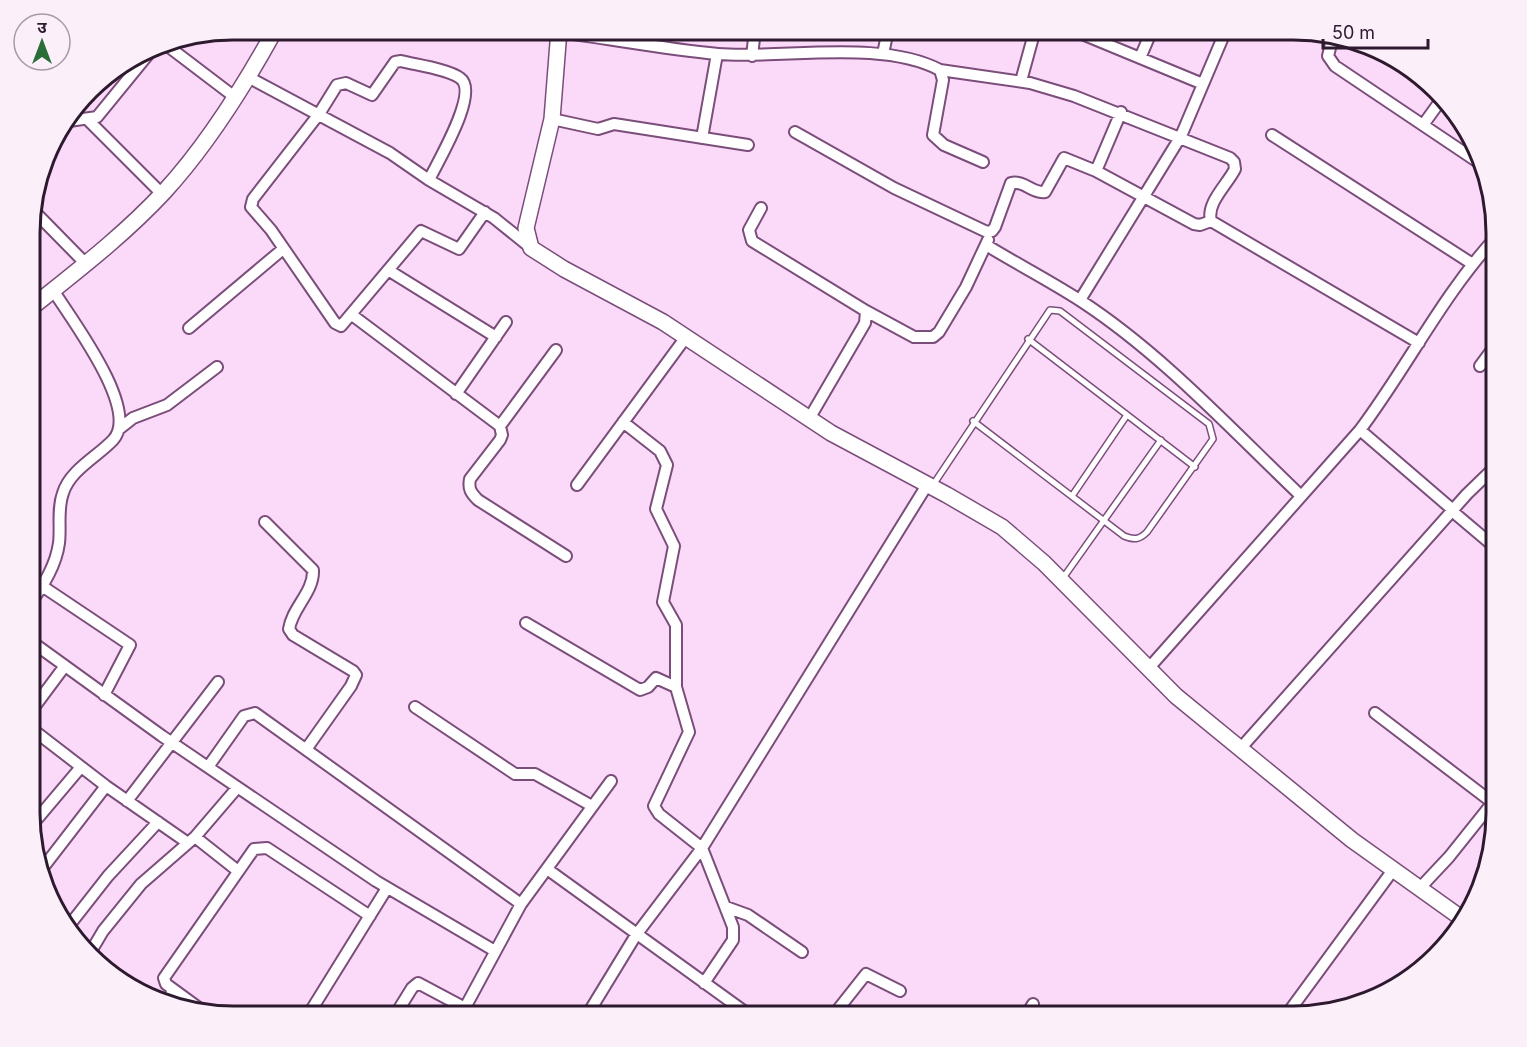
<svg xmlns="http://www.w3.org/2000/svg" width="1527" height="1047" viewBox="0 0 1527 1047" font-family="Inter,'Noto Sans Devanagari',sans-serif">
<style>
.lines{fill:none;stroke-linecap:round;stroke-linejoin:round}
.lane-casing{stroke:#7b4d7a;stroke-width:8}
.street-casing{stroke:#7b4d7a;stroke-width:14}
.secondary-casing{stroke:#7b4d7a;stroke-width:18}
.lane{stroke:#fff;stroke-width:5}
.street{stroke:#fff;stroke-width:10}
.secondary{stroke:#fff;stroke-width:15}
.rim{fill:none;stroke:#2e1a2e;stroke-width:3}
</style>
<rect width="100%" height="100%" fill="#fbdaf9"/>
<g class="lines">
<defs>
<path id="lane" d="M1028,339L1195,467
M933,485L1050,310L1060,311L1209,424L1213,439L1147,532C1139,540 1134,540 1124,536L973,421
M1072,496L1127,415
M1063,578L1161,440"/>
<path id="street" d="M559,32C612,39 665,49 718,54C784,59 881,39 940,70L943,80L933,135L944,145L983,162
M1082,34L1203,84
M1333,36L1328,56L1335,66L1481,164
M165,44L236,98
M883,54L888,30
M752,56L755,30
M1140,58L1152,30
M940,70L1030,83L1074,96L1230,158L1234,162L1235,169C1227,185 1206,203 1211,221L1419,343
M248,77L390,153L429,180L494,218L530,247
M1021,81L1035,30
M552,119L598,129L614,124L748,145
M88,120L162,194
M69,121L97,117L155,46
M1423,125L1441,100
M795,132L894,188L987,232L992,231L995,227L1011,183C1024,180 1033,194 1045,192L1064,158L1096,171L1194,224L1200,225L1211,221
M1272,135L1471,263
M702,138L717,54
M1096,171L1121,112
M429,180C438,161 480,92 460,78C448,69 416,65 401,61L395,62L372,95L346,83L337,85L319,114L253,199L251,207L271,230L335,323L341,326L421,231L459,249L485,212
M761,208L749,230L752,241L866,311L865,323L809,419
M32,209L86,264
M986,245C1017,264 1050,281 1081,301C1162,354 1230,428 1300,495
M388,270L496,337
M1080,300L1181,136L1226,30
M866,311L914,337H933L939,332L966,287L988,240
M352,315L500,426L502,435L500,440L470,479C468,489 471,493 478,500L566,556
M189,328L283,249
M1480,366L1497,343
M456,394L506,322
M623,422L660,451L667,465L656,509L674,546L663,602L676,625V687L689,732L654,806L659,814L702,848L733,927V940L704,983
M500,426L556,350
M119,429L133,418L167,405L217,367
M1360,430L1453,510
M577,485L686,337
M1452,511L1497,549
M265,522L313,570C314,592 292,608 289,629L293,635L353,671L356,675L351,686L307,748
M42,586L130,645L104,695
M32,601C44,584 56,565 59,543C61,527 57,509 63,493C70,470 97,457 113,440C141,410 71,319 53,290
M526,623L640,690L648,687L656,678L676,687
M32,642L162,736L376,881L495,951
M1148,669L1360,430C1408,366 1443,294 1497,236
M415,707L515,774H535L592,806
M32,710L64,667
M1375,713L1497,806
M32,729L106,786L188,843
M1240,749L1467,494L1497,465
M208,767L244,716L255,713L521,904
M127,801L218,682
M32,825L81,767
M195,837L238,871
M42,869L106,786
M547,869L752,1017
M1419,889L1449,857L1497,797
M726,907L748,915L802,952
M68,927L108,876L158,822
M90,953L103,931L141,884L195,837L237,788
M164,1004L174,990
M207,1014L166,984L164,978L254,849L267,848L370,916
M307,1017L387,888
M394,1017L412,988L418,983L465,1008
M460,1017L521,904L611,781
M586,1017L636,935L702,848L927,485
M832,1017L866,974L900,991
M1025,1017L1033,1004
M1285,1017L1393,870"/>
<path id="secondary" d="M559,30L552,119L526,228L531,248L564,269L663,322L831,433L947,495L1002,527L1044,563L1176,696L1352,840L1464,920
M32,307C77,271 124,235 164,192C208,144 243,88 275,30"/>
</defs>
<use href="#lane" class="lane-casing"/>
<use href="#street" class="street-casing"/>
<use href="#secondary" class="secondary-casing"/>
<use href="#lane" class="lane"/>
<use href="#street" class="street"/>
<use href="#secondary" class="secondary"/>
</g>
<path d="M0 0H1527V1047H0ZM233 40H1293A193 193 0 0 1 1486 233V813A193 193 0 0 1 1293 1006H233A193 193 0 0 1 40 813V233A193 193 0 0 1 233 40Z" fill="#fbf0fa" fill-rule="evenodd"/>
<path class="rim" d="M233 40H1293A193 193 0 0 1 1486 233V813A193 193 0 0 1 1293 1006H233A193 193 0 0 1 40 813V233A193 193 0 0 1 233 40Z"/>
<g transform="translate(42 42)"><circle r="28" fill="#fbf0fa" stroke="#a99aa8" stroke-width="1.5"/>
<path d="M0-4.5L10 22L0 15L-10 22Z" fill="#2a6d38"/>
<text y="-9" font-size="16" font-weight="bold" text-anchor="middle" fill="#2e1a2e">उ</text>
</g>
<path d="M1323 39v9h105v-9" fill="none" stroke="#2e1a2e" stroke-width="3"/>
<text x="1332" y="39" font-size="18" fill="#2e1a2e" stroke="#fbf0fa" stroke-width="4.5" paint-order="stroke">50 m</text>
</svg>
